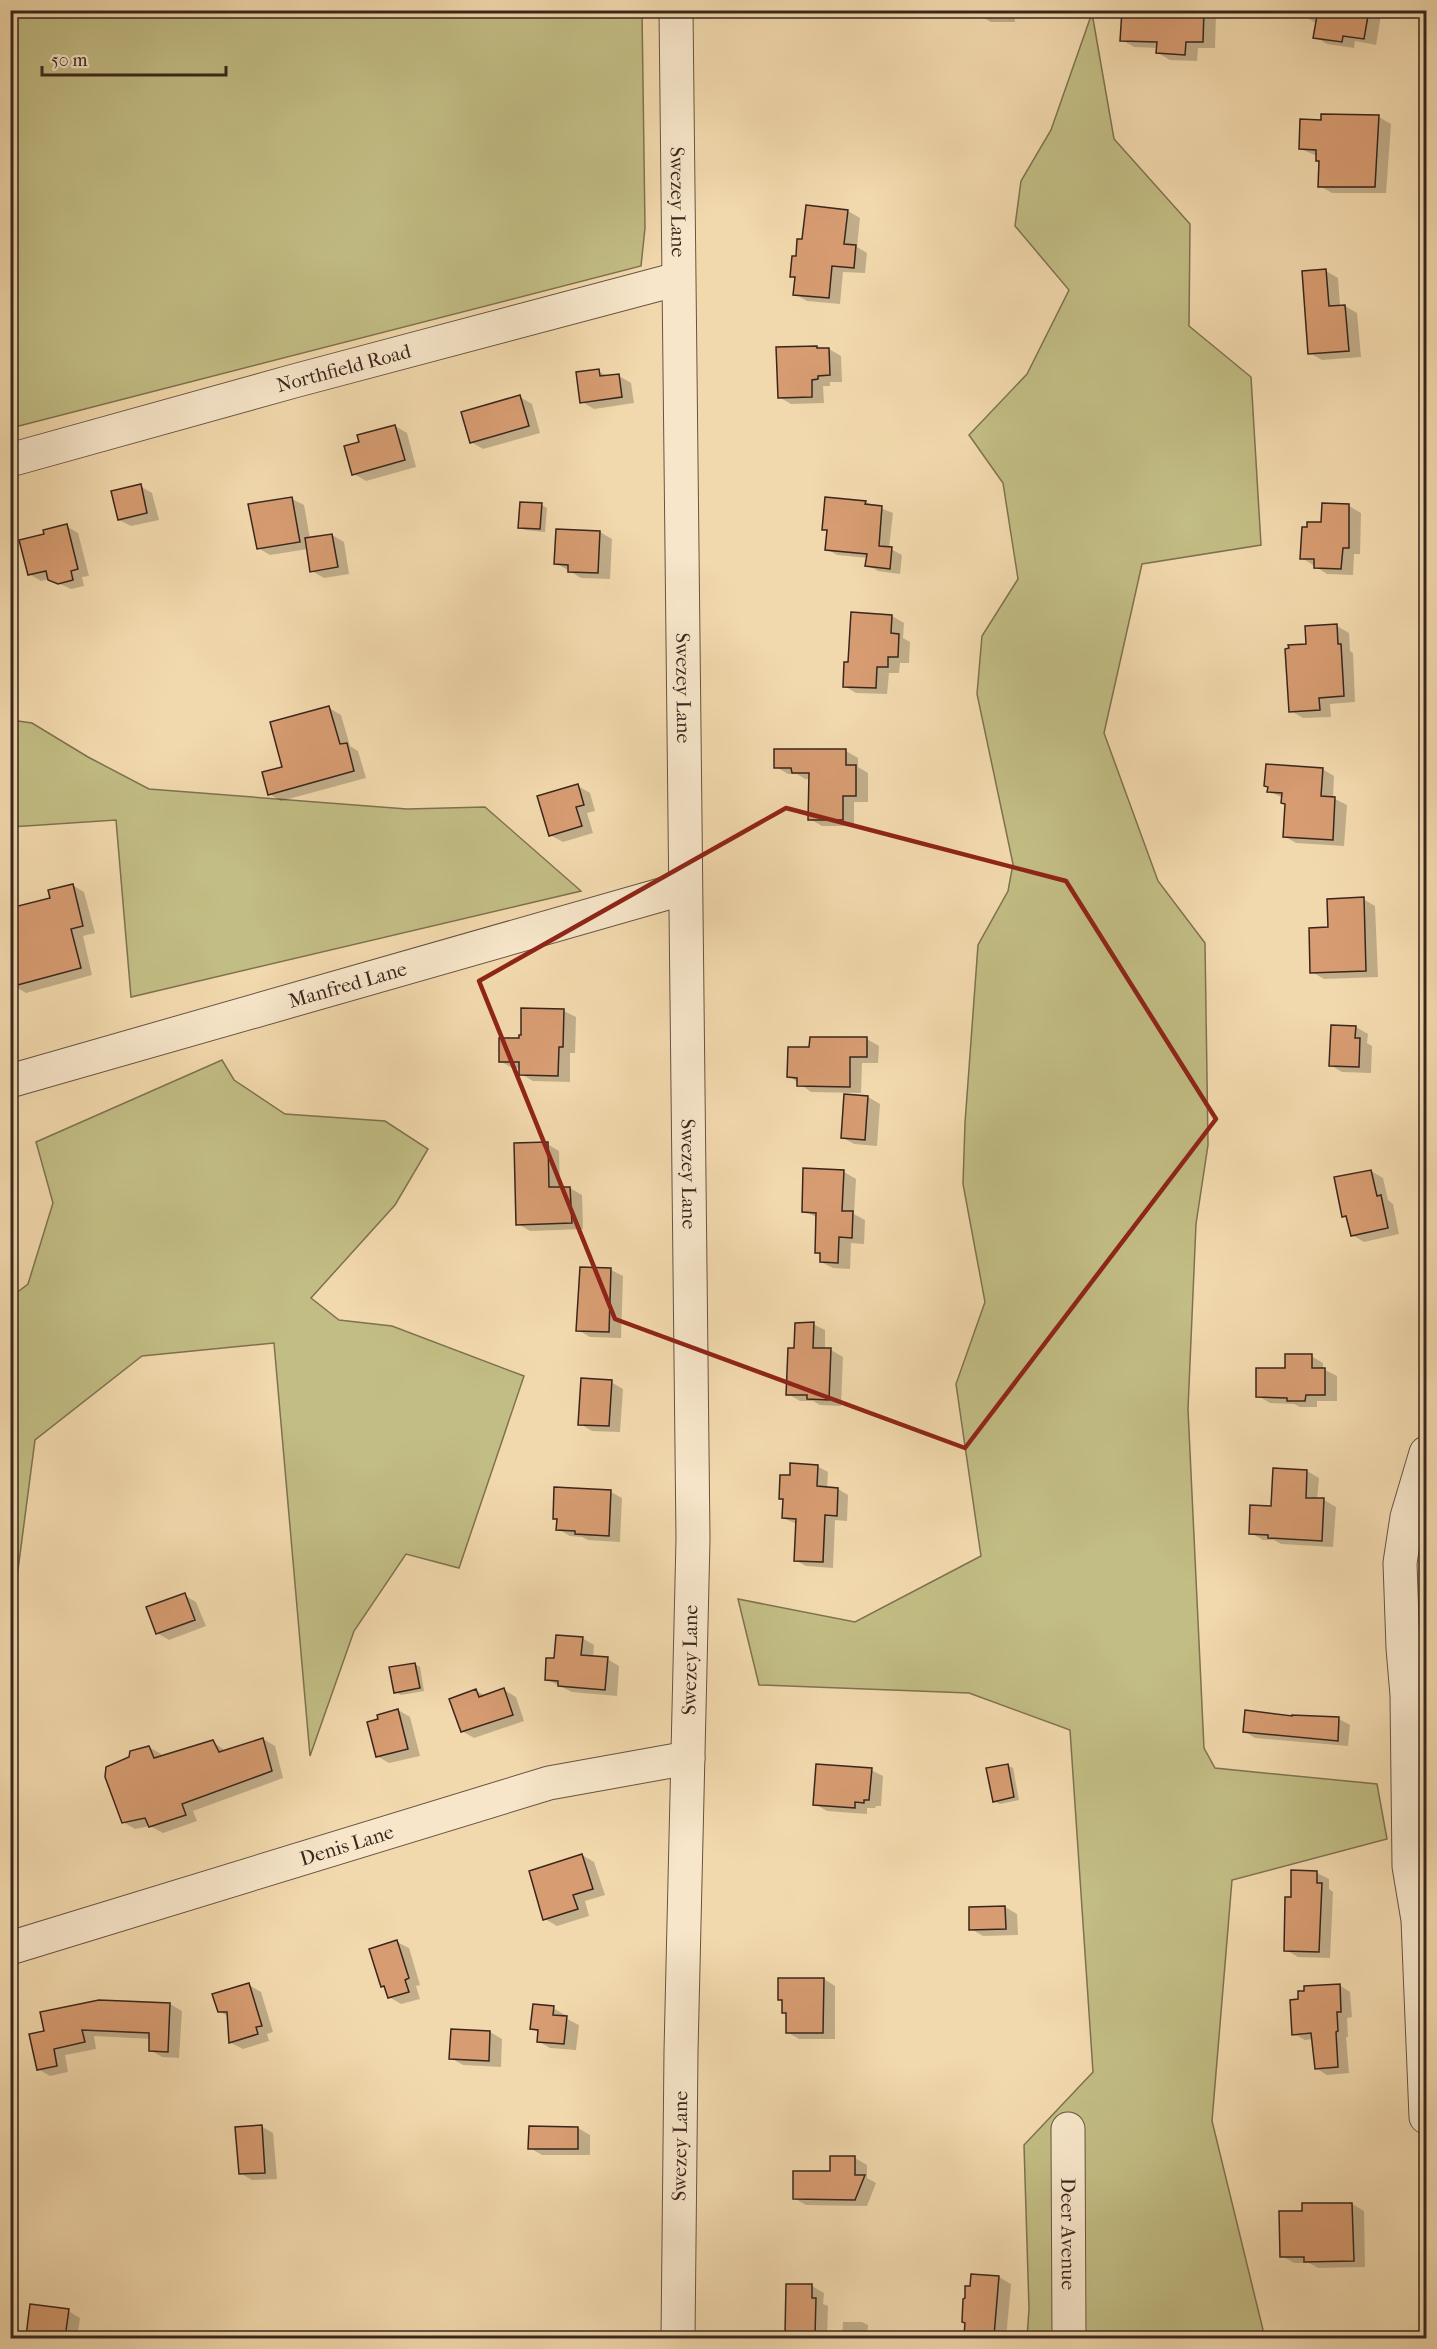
<svg xmlns="http://www.w3.org/2000/svg" width="1437" height="2349" viewBox="0 0 1437 2349" font-family="'IM FELL French Canon',serif">
<style>
.green{fill:#c2bd84;stroke:#7e7250;stroke-width:1.5}
.shadow{fill:#0003}
.building{fill:#d79c71;stroke:#3a261d;stroke-width:1.5}
.lines{fill:none;stroke-linecap:round;stroke-linejoin:round}
.minor-casing{stroke:#685341;stroke-width:35}
.minor{stroke:#f7e6ca;stroke-width:33}
.marked{fill:none;stroke:#8f2418;stroke-width:4.5;stroke-linejoin:round}
.labels{text-anchor:middle;dominant-baseline:central;stroke-width:4.5;stroke-linejoin:round;paint-order:stroke}
.street-label{font-size:20px;fill:#3a261d;stroke:#f7e6ca}
</style>
<rect width="100%" height="100%" fill="#f2d9ad"/>
<filter id="stains"><feTurbulence type="fractalNoise" baseFrequency=".00333" numOctaves="4"/><feColorMatrix values="0 0 0 0 .2 0 0 0 0 .09 0 0 0 0 .02 0 0 0 .5 -.17"/></filter>
<radialGradient id="worn" r=".72"><stop offset=".6" stop-color="#630" stop-opacity="0"/><stop offset="1" stop-color="#630" stop-opacity=".3"/></radialGradient>
<path class="green" d="M11,10L642,11L645,228L641,266L11,428Z
M1092,13L1114,139L1190,224L1189,326L1251,377L1261,545L1142,564L1104,733L1158,881L1205,943L1208,1145L1196,1224L1188,1409L1204,1748L1215,1768L1377,1784L1387,1839L1232,1880L1212,2121L1265,2338H1027L1029,2309L1024,2145L1093,2072L1070,1730L969,1693L759,1685L738,1599L855,1622L981,1556L956,1384L985,1302L963,1184L965,1123L978,945L1008,891L1013,864L977,694L982,636L1018,579L1003,483L969,435L1027,374L1069,290L1015,226L1021,181L1051,130Z
M11,720L32,723L88,757L149,789L407,809L485,807L581,891L131,997L116,820L11,827Z
M222,1060L234,1080L285,1114L385,1121L428,1149L395,1205L311,1298L339,1320L392,1326L524,1376L459,1568L406,1554L354,1631L310,1756L274,1343L142,1356L35,1440L11,1623V1297L28,1284L53,1203L36,1142Z"/>
<path class="shadow" d="M979,10H1014L1015,22H991L979,15Z
M1123,10H1224V14H1216L1215,48H1198L1197,61L1170,60L1158,53V48L1134,47L1122,40Z
M1306,10H1382L1376,45L1355,41L1354,48L1327,44L1315,37L1317,24L1305,16Z
M1322,115L1379,117L1391,124L1386,193H1332L1320,186L1321,162L1317,156L1301,149L1322,121Z
M807,207L848,211L860,218L857,247L867,253L865,273L843,272L840,304L807,301L795,294L796,279L791,276L803,241Z
M1326,271L1338,278L1340,306H1345L1357,313L1361,357L1322,360L1310,353Z
M817,347L821,350L829,349L841,356L842,382H830V386H823L824,403L791,404L779,397Z
M598,371L609,377L619,376L631,383L634,403L594,409L582,402Z
M520,397L532,404L540,433L483,449L471,442Z
M395,426L407,433L416,467L366,481L354,474L361,443Z
M140,486L152,493L159,520L131,526L119,520Z
M292,499L304,505L310,539L332,535L344,542L349,574L324,578L312,571L308,549L270,555L258,548Z
M865,502L893,513L889,548L902,555L900,574L878,571L867,565L868,558L837,555L827,549L828,531L823,529Z
M541,505L547,508L545,532L525,530L520,527Z
M1349,506L1361,513L1360,554H1354L1353,575L1327,574L1302,558L1323,524Z
M66,526L78,533L89,576L82,577L84,586L71,589L49,579L41,581L29,574L46,535Z
M600,532L612,539L610,579L581,578L556,563Z
M892,616L904,623L903,638L910,642L909,663H900L899,673H889L887,694L856,693L844,686L849,664Z
M1337,626L1349,633L1350,651L1353,653L1355,702L1330,704L1331,717L1303,718L1291,711L1307,645Z
M329,708L341,715L350,746L358,751L366,778L281,801L269,794L284,768Z
M846,751L858,758V767L868,773V802H854V826H822L810,819V779H805L797,774H788L776,767Z
M1322,769L1334,776L1333,798L1347,805L1344,846L1296,843L1284,836L1286,804L1283,798L1269,791Z
M578,786L590,793L595,811L587,813L593,833L563,842L550,835Z
M72,885L84,892L95,933L83,936L92,975L26,993L14,986L51,899Z
M1363,899L1375,906L1378,977L1324,979L1312,972L1330,929Z
M564,1011L576,1017L575,1053H570V1082L533,1081L521,1074V1068H512L500,1061L520,1040Z
M1356,1027L1368,1034L1367,1043L1372,1046L1371,1073L1342,1072L1330,1065Z
M867,1039L879,1046L878,1063H862L861,1093L811,1092L789,1076L811,1049Z
M868,1097L880,1104L877,1146L854,1144L842,1137Z
M547,1144L559,1151L560,1188H570L582,1195L583,1229L530,1231L518,1224Z
M1371,1171L1383,1178L1388,1200L1393,1204L1399,1234L1364,1242L1352,1235L1349,1219L1344,1216Z
M844,1172L856,1179L854,1214L865,1220L864,1244L851,1243L850,1269L833,1268L821,1262L822,1255L816,1252L818,1218L804,1211Z
M611,1270L623,1276L621,1338L590,1337L578,1330Z
M813,1324L825,1330V1350H831L843,1357L841,1406L820,1405L813,1401H800L788,1394L795,1350Z
M1311,1356L1323,1363V1369L1337,1376V1401H1317V1407H1300L1294,1404L1270,1403L1258,1396L1286,1370Z
M611,1382L623,1389L620,1432L592,1431L580,1424Z
M817,1466L828,1472L827,1489H838L848,1495L847,1521L835,1520L833,1568L806,1566L795,1560L797,1524L783,1518L784,1500L780,1498L791,1477Z
M1307,1471L1319,1478L1317,1500H1324L1336,1507L1333,1547L1281,1544L1274,1540H1263L1251,1533Z
M611,1492L622,1498L620,1542L588,1540L582,1537L570,1536L558,1529V1520L555,1518Z
M184,1595L196,1602L206,1626L169,1640L157,1633Z
M582,1638L594,1645L593,1658L607,1659L619,1666L617,1696L572,1692L546,1679L555,1660Z
M415,1664L420,1667L424,1691L401,1695L396,1692Z
M504,1690L516,1697L524,1721L474,1738L462,1731L476,1691L486,1696Z
M398,1710L410,1717L420,1756L389,1763L377,1756Z
M1293,1718L1339,1719L1350,1725L1348,1746L1255,1738L1244,1731Z
M263,1739L275,1746L283,1778L193,1811L197,1821L163,1833L150,1826L135,1829L123,1822L149,1747L161,1754L162,1758L213,1742L226,1751Z
M1007,1765L1013,1768L1019,1800L1000,1804L994,1801Z
M871,1770L883,1776L881,1806H876L875,1808H867V1814L827,1811L815,1804Z
M10,1839L14,1861L10,1862Z
M582,1855L594,1862L605,1895L585,1901L589,1916L557,1926L545,1919Z
M1317,1873L1329,1879V1889L1333,1892L1330,1958L1298,1957L1286,1950L1292,1899Z
M1005,1907L1017,1914L1018,1935L983,1936L971,1929Z
M397,1942L409,1948L420,1985L416,1986L420,1999L401,2004L389,1997L386,1988L382,1986Z
M824,1979L835,1986V2039H799L787,2032V2015L783,2012V2001L780,1999Z
M249,1985L261,1992L273,2032L267,2034L269,2041L243,2049L231,2043L229,2017L219,2011Z
M1339,1985L1350,1992L1352,2017L1347,2018L1348,2037H1346L1349,2073L1327,2075L1316,2068L1314,2039L1305,2040L1294,2034L1300,2001Z
M170,2004L182,2011L179,2058L162,2057L150,2050L151,2039L94,2036L96,2049L65,2055L68,2072L50,2076L38,2069L31,2035Z
M553,2008L565,2015V2018L579,2025L576,2050L550,2048L538,2041L539,2033L532,2028Z
M490,2032L502,2039L501,2067L463,2065L451,2058Z
M261,2126L273,2133L277,2179L252,2180L240,2173Z
M578,2128L590,2135V2155H542L530,2148Z
M832,2157L855,2158L867,2165V2178L876,2183L867,2206L806,2205L794,2198L832,2173Z
M1352,2204L1364,2211L1365,2267L1318,2268L1309,2263H1294L1282,2256Z
M999,2277L1011,2284L1006,2338H973L966,2334Z
M812,2286L824,2293L823,2304L828,2306L827,2338H795L786,2333Z
M68,2311L80,2318L77,2338H34L28,2335Z
M843,2322H862L868,2325L867,2338H842Z"/>
<path class="building" d="M1122,10H1204L1203,42H1186L1185,55L1156,53L1157,42L1120,41Z
M1318,10H1369L1364,39L1343,36L1342,42L1313,38Z
M1321,114L1379,115L1375,187H1318L1319,161H1316V150L1299,149L1300,119L1321,120Z
M806,205L848,210L844,244L856,245L854,268L832,266L829,298L793,295L795,277H790L792,256H796L797,239H802Z
M1326,269L1329,306L1345,305L1349,351L1308,354L1302,271Z
M817,346V348H829L830,375L818,376V379L812,380V397L778,398L776,347Z
M599,369L600,376L619,374L622,397L580,403L576,372Z
M520,395L529,426L470,443L461,412Z
M395,425L405,460L352,475L344,446L359,442L357,435Z
M141,484L147,513L118,520L111,491Z
M292,497L300,542L257,549L248,504Z
M825,497L866,501L865,504L882,506L879,546L892,547L890,569L865,566L867,554L825,550L827,530H822Z
M520,502L542,503L540,529L518,528Z
M1322,503L1349,504V548H1343L1341,569L1314,568V559H1300L1302,527H1307V522H1321Z
M67,524L78,569L71,571L73,580L58,584L48,580L46,571L28,575L19,540L44,534L43,530Z
M556,529L600,531L598,573L568,572V565L554,564Z
M332,534L338,567L310,572L305,538Z
M851,612L892,615L891,633L899,634L898,657H888V667H877L876,688L843,687L844,662H848Z
M1337,624L1338,644H1341L1344,696L1319,698L1320,710L1289,712L1285,649L1289,648L1288,645L1306,644L1305,626Z
M329,706L340,744L347,743L354,771L268,795L262,772L282,767L270,722Z
M774,749H846V765H856V796H843V820H808L809,773H792L791,768H774Z
M1266,764L1323,768L1321,796L1335,797L1333,840L1283,837L1285,804L1281,803L1282,793L1267,792L1268,787L1264,786Z
M578,784L584,805L576,807L582,826L549,836L537,796Z
M73,884L83,926L71,929L81,968L10,987V908L50,898L48,890Z
M1364,897L1366,971L1310,973L1309,928L1328,927L1327,899Z
M521,1008L564,1009L563,1047H559L558,1076L519,1075V1062H499V1038H519V1035H521Z
M1331,1025L1356,1026L1355,1038H1360L1359,1067L1329,1066Z
M810,1037H867V1057H850V1087L797,1086V1078L787,1077L788,1047H809Z
M844,1094L868,1096L865,1140L841,1138Z
M548,1142L549,1187H570L572,1223L516,1225L514,1143Z
M803,1168L844,1170L842,1211H853L852,1238L839,1237L838,1263L820,1262V1253H815L816,1213L802,1212Z
M1371,1170L1377,1196L1381,1195L1388,1228L1351,1236L1346,1216L1342,1217L1334,1177Z
M580,1267L611,1268L609,1332L576,1331Z
M814,1322L813,1348H831L829,1400L807,1399V1395H786L788,1348H794L795,1323Z
M1285,1354H1312V1368H1325V1395H1306L1305,1401H1287V1398L1256,1397V1368H1285Z
M581,1378L612,1380L609,1426L578,1425Z
M790,1463L818,1465L817,1486L838,1488L837,1516L825,1515L823,1562L794,1561L796,1519L782,1518L783,1499H779L780,1475H790Z
M1273,1468L1307,1470L1306,1498H1324L1322,1541L1268,1538V1535L1249,1534L1250,1505L1271,1506Z
M554,1487L611,1490L609,1536L575,1534V1531L556,1530L557,1519H553Z
M185,1593L195,1620L156,1634L146,1607Z
M556,1635L583,1637L581,1655L608,1657L605,1690L558,1686V1681L545,1680L546,1658H554Z
M415,1663L420,1688L394,1693L389,1667Z
M504,1688L513,1715L461,1732L449,1699L476,1689L479,1697Z
M398,1709L408,1749L376,1757L367,1722L378,1719L377,1715Z
M1245,1710L1292,1716V1715L1339,1717L1338,1741L1243,1732Z
M263,1738L272,1771L182,1804L186,1815L149,1827L145,1818L122,1823L105,1777L106,1767L129,1757L130,1751L149,1746L154,1758L213,1740L219,1752Z
M816,1764L872,1768L869,1800H864V1803L855,1802V1808L813,1805Z
M1008,1764L1014,1797L993,1802L986,1768Z
M582,1854L593,1889L573,1895L578,1909L543,1920L529,1871Z
M1291,1870L1317,1871V1883H1322L1319,1952L1284,1951L1285,1897H1291Z
M1005,1906L1006,1929L969,1930V1907Z
M397,1940L409,1978L405,1980L409,1992L388,1998L384,1986L381,1987L369,1949Z
M778,1978H824L823,2033H786V2013H782V2000H778Z
M249,1983L262,2026L256,2027L258,2034L229,2043L227,2012H218L212,1994Z
M1340,1984L1341,2012H1337L1338,2031L1336,2032L1338,2067L1315,2069L1311,2033L1292,2035L1290,2000L1298,1999V1991H1304V1986Z
M99,2000L170,2003L168,2052L149,2051V2033L82,2030L85,2042L54,2049L57,2066L37,2070L29,2034L44,2031L40,2012Z
M533,2004L554,2006L553,2015L567,2016L564,2044L537,2042L538,2030L530,2029Z
M451,2029L490,2031L489,2061L449,2059Z
M262,2125L265,2173L239,2174L235,2127Z
M529,2126L578,2127V2149H528Z
M830,2156H855V2175H865L855,2200L793,2199V2171H830Z
M1302,2203H1352L1354,2261L1304,2262V2257H1280L1279,2211H1302Z
M971,2274L999,2276L994,2336L964,2335L965,2323L962,2322L963,2299L965,2298V2286H970Z
M786,2284H812V2298H816L815,2335L785,2334Z
M30,2304L69,2309L65,2338L26,2336Z"/>
<g class="lines">
<defs>
<g id="minor">
<path id="s1" d="M676,10L693,1539L681,2052L678,2338"/>
<path id="s2" d="M10,460L294,381L678,279"/>
<path id="s3" d="M10,1081L685,888"/>
<path d="M1426,1453L1407,1517L1400,1563L1403,1648L1407,1695L1409,1866L1418,1920L1426,2117"/>
<path id="s4" d="M10,1948L549,1783L688,1758"/>
<path id="s5" d="M1068,2129L1069,2338"/>
</g>
</defs>
<use href="#minor" class="minor-casing"/>
<use href="#minor" class="minor"/>
</g>
<path class="marked" d="M786,808L1066,881L1216,1119L965,1448L615,1319L479,981Z"/>
<g class="labels">
<g class="street-label">
<text stroke="none"><textPath href="#s1" startOffset="192">Swezey Lane</textPath></text>
<text stroke="none"><textPath href="#s2" startOffset="346">Northfield Road</textPath></text>
<text stroke="none"><textPath href="#s1" startOffset="678">Swezey Lane</textPath></text>
<text stroke="none"><textPath href="#s3" startOffset="351">Manfred Lane</textPath></text>
<text stroke="none"><textPath href="#s1" startOffset="1164">Swezey Lane</textPath></text>
<text transform="translate(690 1660) rotate(-89)">Swezey Lane</text>
<text stroke="none"><textPath href="#s4" startOffset="352">Denis Lane</textPath></text>
<text transform="translate(680 2146) rotate(-89)">Swezey Lane</text>
<text stroke="none"><textPath href="#s5" startOffset="105">Deer Avenue</textPath></text>
</g>
</g>
<rect width="1437" height="2349" fill="none" stroke="#f2d9ad" stroke-width="36"/>
<rect x="12" y="12" width="1413" height="2325" fill="none" stroke="#3a261d" stroke-width="3"/>
<rect x="18" y="18" width="1401" height="2313" fill="none" stroke="#3a261d" stroke-width="1.5"/>
<path d="M42 66v9h184v-9" fill="none" stroke="#3a261d" stroke-width="3"/>
<text x="51" y="66" font-size="18" fill="#3a261d" stroke="#f7e6ca" stroke-width="4.5" paint-order="stroke">50 m</text>
<rect width="100%" height="100%" filter="url(#stains)"/>
<rect width="100%" height="100%" fill="url(#worn)"/>
</svg>
